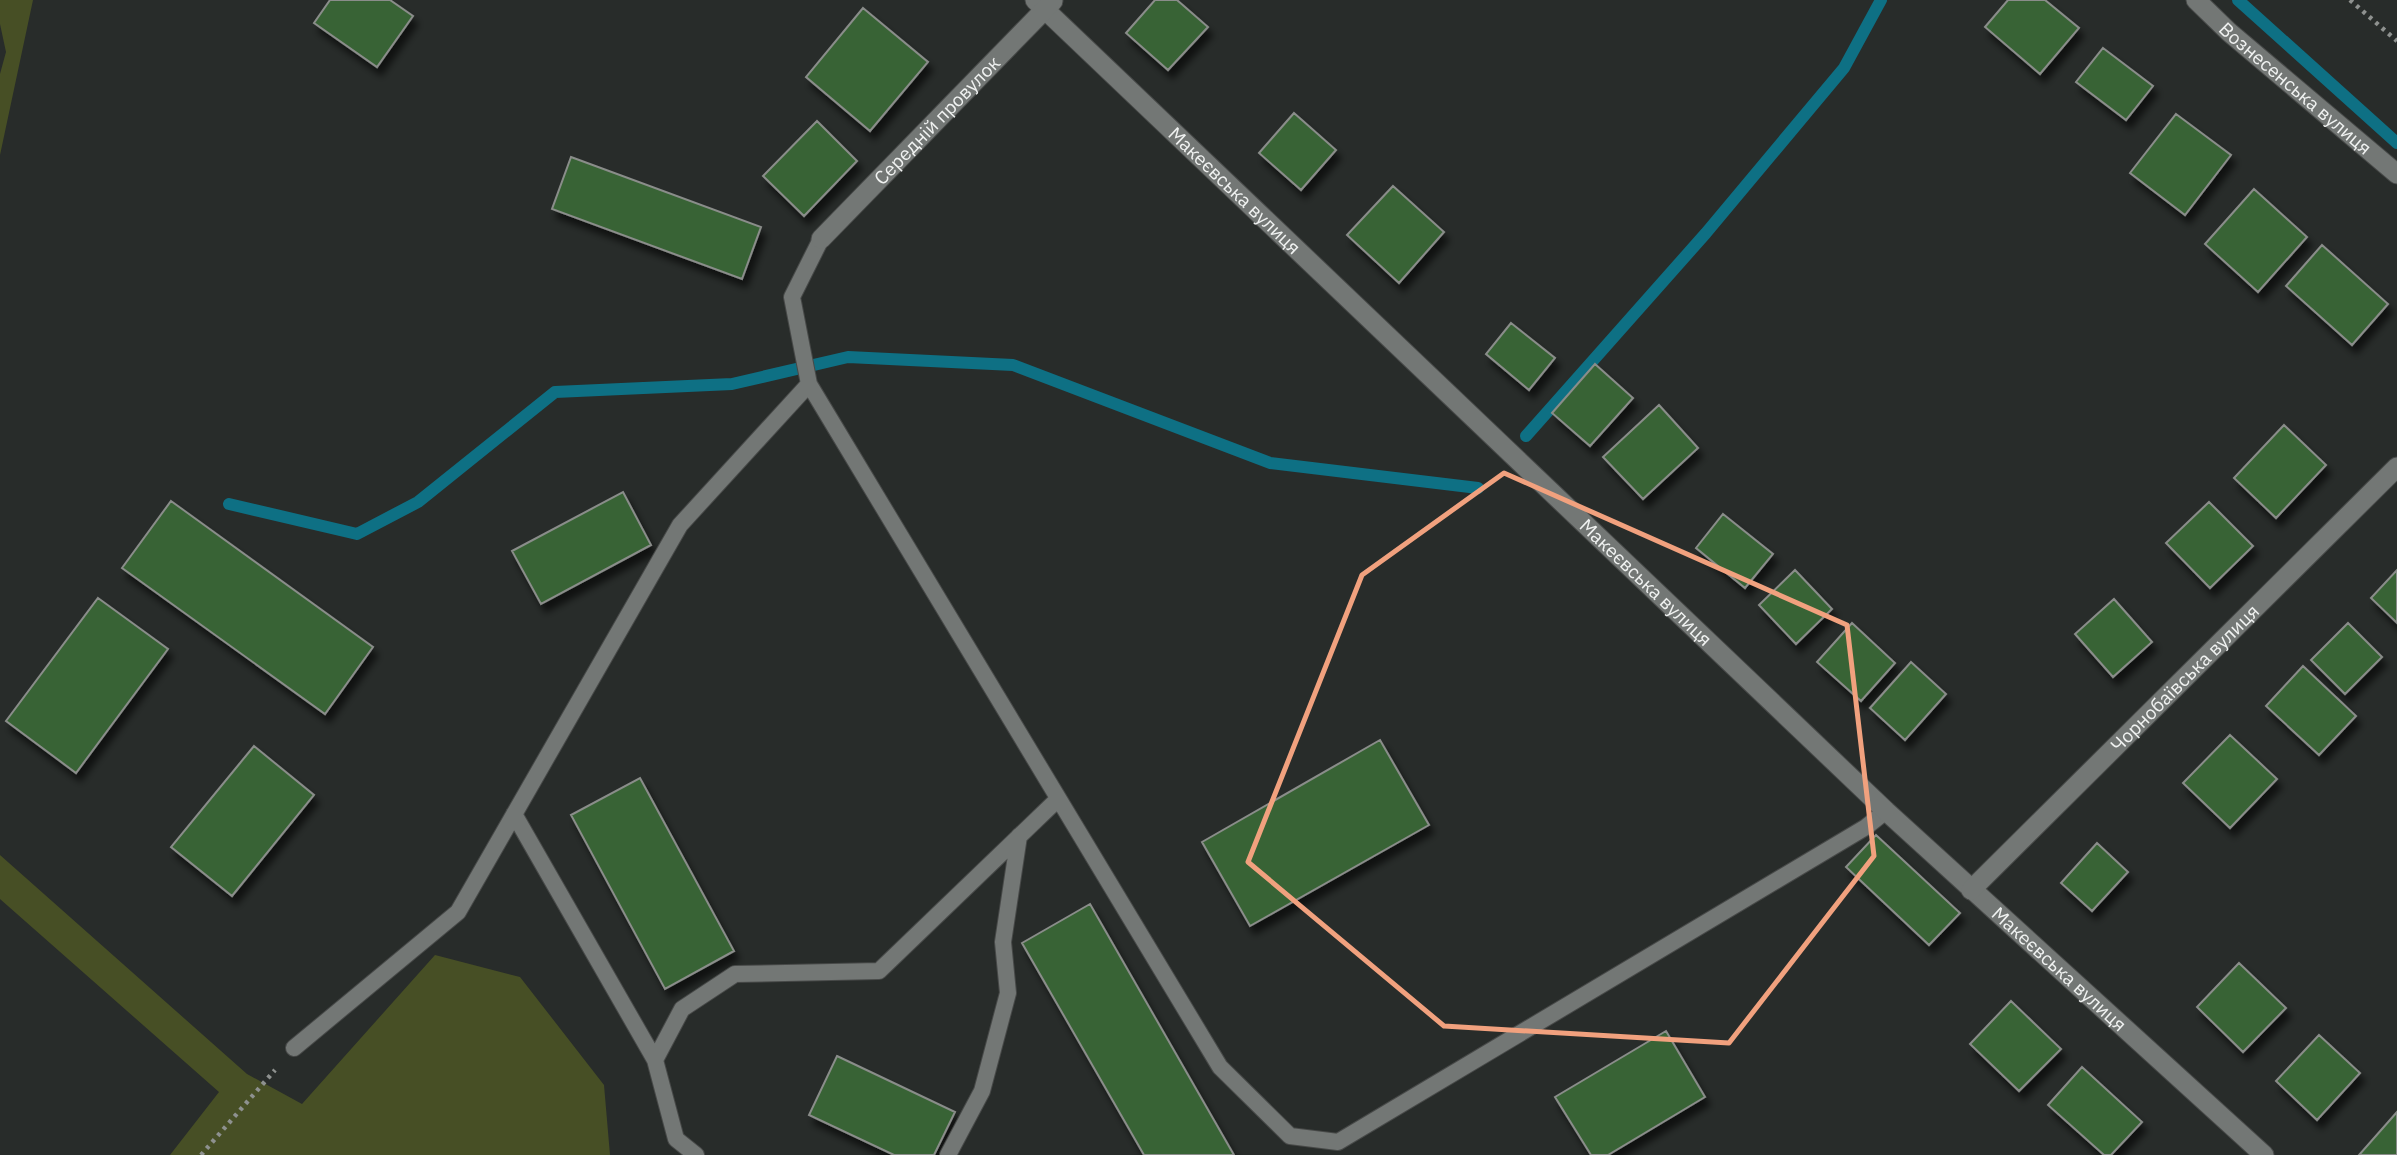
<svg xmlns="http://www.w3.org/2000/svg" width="2397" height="1155" viewBox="0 0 2397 1155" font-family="'IBM Plex Sans',sans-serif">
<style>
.green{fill:#474f25}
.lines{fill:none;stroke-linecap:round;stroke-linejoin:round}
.stream{stroke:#0e7084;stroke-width:12}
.building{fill:#396436;stroke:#8a8d8a;stroke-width:2;filter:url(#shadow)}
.service-casing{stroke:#474948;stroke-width:18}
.minor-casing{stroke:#474948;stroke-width:21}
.path{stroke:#8e918f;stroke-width:4.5;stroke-dasharray:3.5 5;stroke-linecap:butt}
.service{stroke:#737775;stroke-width:16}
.minor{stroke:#737775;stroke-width:19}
.marked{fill:none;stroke:#f1a17e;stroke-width:5;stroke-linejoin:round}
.labels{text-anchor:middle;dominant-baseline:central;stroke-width:5;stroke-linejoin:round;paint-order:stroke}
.street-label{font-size:19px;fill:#f0f2f1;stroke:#1f2220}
</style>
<defs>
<filter id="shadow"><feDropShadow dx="4.5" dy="8" stdDeviation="3.5" flood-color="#0009"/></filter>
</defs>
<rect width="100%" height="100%" fill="#282c2a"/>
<path class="green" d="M0,0H33L0,155V74L6,52L0,24Z
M0,855L247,1074L302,1104L435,955L520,977L604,1085L610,1155H170L219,1092L0,899Z"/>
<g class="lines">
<path class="stream" d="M2238,0L2397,143
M1526,436L1706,233L1844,68L1881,0
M229,504L357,534L418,502L555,392L732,384L848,357L1013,365L1270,463L1478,488"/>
</g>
<path class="building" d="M330,0H390L413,16L377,67L314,23Z
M1155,0H1177L1208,27L1168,70L1126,33Z
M2008,0H2045L2079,28L2040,74L1985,27Z
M863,8L928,62L870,131L806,77Z
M2103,48L2153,86L2126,120L2076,82Z
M1294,113L1336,150L1301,190L1259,153Z
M2176,114L2231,155L2185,215L2130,173Z
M817,121L857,161L804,216L763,176Z
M571,157L761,227L742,279L552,209Z
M1393,186L1444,232L1399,283L1347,235Z
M2254,189L2307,237L2258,292L2205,244Z
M2322,245L2388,304L2352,345L2286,286Z
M1511,323L1555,358L1529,390L1486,354Z
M1595,364L1633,398L1590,446L1552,413Z
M1659,405L1698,448L1643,499L1603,457Z
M2284,425L2326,465L2276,518L2234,478Z
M623,492L651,545L541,604L512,551Z
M171,501L373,647L325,714L122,568Z
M2209,502L2253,546L2210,588L2166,543Z
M1723,514L1773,554L1745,588L1696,548Z
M1795,570L1832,609L1796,644L1759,605Z
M2397,570V623L2371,598Z
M98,598L168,649L76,773L6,721Z
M2114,599L2152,642L2113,677L2075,634Z
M1852,623L1895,663L1861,701L1817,662Z
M2348,623L2382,657L2345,694L2311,660Z
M1911,662L1946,694L1905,740L1870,708Z
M2303,666L2356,716L2319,755L2266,706Z
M2230,735L2277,779L2230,828L2183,783Z
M1380,740L1429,825L1250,926L1202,842Z
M254,746L314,795L232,896L171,847Z
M640,778L734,951L665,989L571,815Z
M1876,835L1960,913L1929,945L1846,867Z
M2097,843L2128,872L2092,911L2061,883Z
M1090,904L1234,1155H1144L1022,943Z
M2239,963L2286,1008L2243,1052L2197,1007Z
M2011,1001L2061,1049L2019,1091L1970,1044Z
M1666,1031L1705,1097L1608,1155H1591L1555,1097Z
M2319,1035L2360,1073L2317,1120L2276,1081Z
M837,1056L955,1112L934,1155H894L809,1115Z
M2082,1067L2142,1122L2111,1155H2104L2048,1105Z
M2397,1112V1155H2359Z"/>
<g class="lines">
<defs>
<path id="service" d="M809,384L792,297L821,239
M514,814L655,1060L676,1139L696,1155
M294,1048L458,912L680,525L809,384L1220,1067L1290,1136L1338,1142L1866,827L1886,811
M655,1060L682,1009L735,974L879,971L1058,799
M948,1155L982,1091L1008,993L1003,942L1019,836"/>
<g id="minor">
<path id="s1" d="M1035,0L1886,811L2264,1155"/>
<path id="s2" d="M2196,0L2229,32L2397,174"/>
<path id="s3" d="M821,239L1053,1"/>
<path id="s4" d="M1971,890L2397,467"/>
</g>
</defs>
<use href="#service" class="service-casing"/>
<use href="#minor" class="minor-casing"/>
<path class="path" d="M2350,0L2397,41
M201,1155L275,1070"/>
<use href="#service" class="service"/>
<use href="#minor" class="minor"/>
</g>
<path class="marked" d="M1504,473L1847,625L1874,856L1729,1043L1444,1026L1248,862L1362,575Z"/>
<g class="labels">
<g class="street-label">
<text stroke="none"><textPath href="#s2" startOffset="133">Вознесенська вулиця</textPath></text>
<text stroke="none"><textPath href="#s3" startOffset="166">Середній провулок</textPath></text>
<text stroke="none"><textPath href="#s1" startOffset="276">Макеєвська вулиця</textPath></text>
<text stroke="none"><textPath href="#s1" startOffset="844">Макеєвська вулиця</textPath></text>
<text stroke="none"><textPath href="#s4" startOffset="301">Чорнобаївська вулиця</textPath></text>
<text stroke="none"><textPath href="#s1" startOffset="1410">Макеєвська вулиця</textPath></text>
</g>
</g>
</svg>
